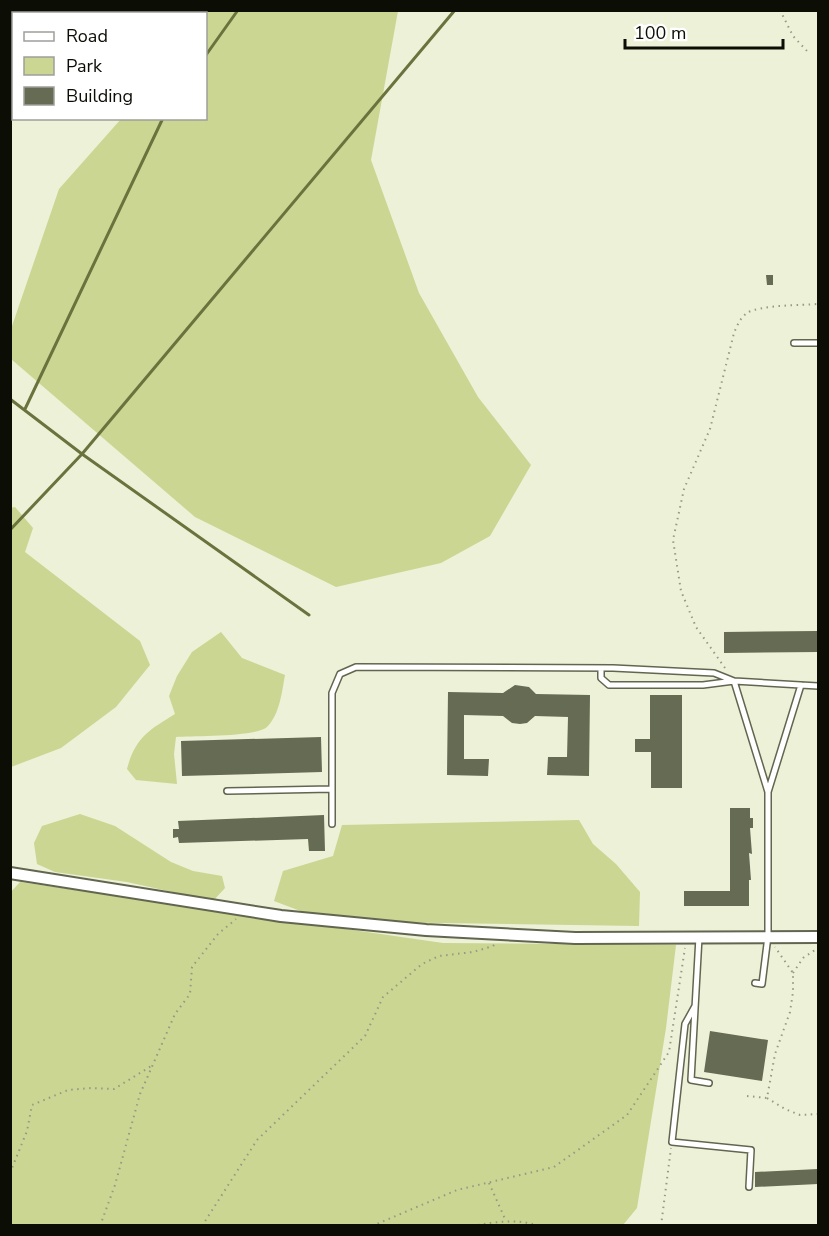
<svg xmlns="http://www.w3.org/2000/svg" width="829" height="1236" viewBox="0 0 829 1236" font-family="'Nunito Sans',sans-serif">
<style>
.green{fill:#cad691}
.lines{fill:none;stroke-linecap:round;stroke-linejoin:round}
.stream{stroke:#6a723d;stroke-width:3}
.building{fill:#666b54}
.service-casing{stroke:#626650;stroke-width:8}
.minor-casing{stroke:#626650;stroke-width:14}
.path{stroke:#969986;stroke-width:2;stroke-dasharray:1.5 4.5;stroke-linecap:butt}
.service{stroke:#fff;stroke-width:5}
.minor{stroke:#fff;stroke-width:10}
</style>
<rect width="100%" height="100%" fill="#ecf1d7"/>
<path class="green" d="M150,11H398L371,160L419,293L478,397L531,465L490,536L441,563L336,587L195,517L11,359V329L59,189L121,119L206,118V14L149,13Z
M15,507L33,528L25,552L140,641L150,665L116,707L61,748L11,767L10,508Z
M221,632L242,658L285,675C282,691 280,714 267,727C256,737 193,736 176,737L174,754L177,784L136,780L127,769C135,738 149,730 175,714L169,696L177,676L192,652Z
M80,814L115,826L171,862L193,871L222,876L225,888L213,901L127,882L55,872L37,864L34,843L42,826Z
M579,820L593,844L616,864L640,892L639,926L374,922L311,915L274,901L283,871L333,856L342,825Z
M20,882L443,943L676,945L666,1028L637,1208L623,1225L11,1226L10,893Z"/>
<g class="lines">
<path class="stream" d="M206,55L238,10
M10,399L82,454L309,615
M25,409L163,118
M10,530L82,454L455,10"/>
</g>
<path class="building" d="M766,275H773V285H767Z
M818,631V652L724,653V632Z
M515,685L529,687L536,694L590,695L589,776L547,775L548,757H567L568,717L535,716L527,723L520,724L512,723L503,716L464,715V759H489L488,776L447,775L448,692L503,693Z
M650,695H682V788H651V752H635V739H650Z
M321,737L322,772L182,776L181,741Z
M730,808H750V818H753V828H750L752,854L749,853L751,880H749V906H684V891H730Z
M324,815L325,851H309L308,839L179,843L178,837L173,838V829H179L178,821Z
M710,1031L768,1040L762,1081L704,1072Z
M818,1169V1184L755,1187V1172Z"/>
<g class="lines">
<defs>
<path id="service" d="M794,343H818
M601,668V678L609,685H703L734,681L818,686
M227,791L332,789
M768,792L801,685
M332,824V693L340,674L356,667L613,668L714,673L734,681L768,792V936L762,984L755,983
M699,937L691,1080L709,1083
M695,1006L685,1024L672,1142L751,1150L749,1187"/>
<path id="minor" d="M10,873L281,916L426,930L575,938L818,937"/>
</defs>
<use href="#service" class="service-casing"/>
<use href="#minor" class="minor-casing"/>
<path class="path" d="M780,10L793,36L807,51
M725,668L696,627L681,591L673,540L684,489L710,429L734,333C737,326 740,318 747,313C759,305 803,305 818,304
M793,973L803,958L818,948
M747,1096L767,1098L775,1054L790,1012L793,992V973L775,947
M767,1098L785,1109L800,1115L818,1114
M10,1173L27,1131L32,1105L68,1090L92,1088L114,1089L153,1065
M489,1183L506,1221
M100,1226L115,1185L140,1094L175,1014L190,994L192,967L218,934L236,919
M202,1226L257,1140L365,1036L383,997L422,964L439,956L473,952L493,946L495,944
M372,1226L457,1190L554,1167L627,1115L669,1052L685,948
M472,1226C495,1222 517,1218 539,1226
M661,1226L671,1148"/>
<use href="#service" class="service"/>
<use href="#minor" class="minor"/>
</g>
<rect width="829" height="1236" fill="none" stroke="#0c0d05" stroke-width="24"/>
<rect x="12" y="12" width="195" height="108" fill="#ffffff" stroke="#9e9e9b" stroke-width="1.5"/>
<rect x="24" y="32" width="30" height="9" fill="#ffffff" stroke="#9e9e9b" stroke-width="1.5"/>
<text x="66" y="42" font-size="18" fill="#0c0d05">Road</text>
<rect x="24" y="57" width="30" height="18" fill="#cad691" stroke="#9e9e9b" stroke-width="1.5"/>
<text x="66" y="72" font-size="18" fill="#0c0d05">Park</text>
<rect x="24" y="87" width="30" height="18" fill="#666b54" stroke="#9e9e9b" stroke-width="1.5"/>
<text x="66" y="102" font-size="18" fill="#0c0d05">Building</text>
<path d="M625 39v9h158v-9" fill="none" stroke="#0c0d05" stroke-width="3"/>
<text x="634" y="39" font-size="18" fill="#0c0d05" stroke="#ffffff" stroke-width="4.5" paint-order="stroke">100 m</text>
</svg>
